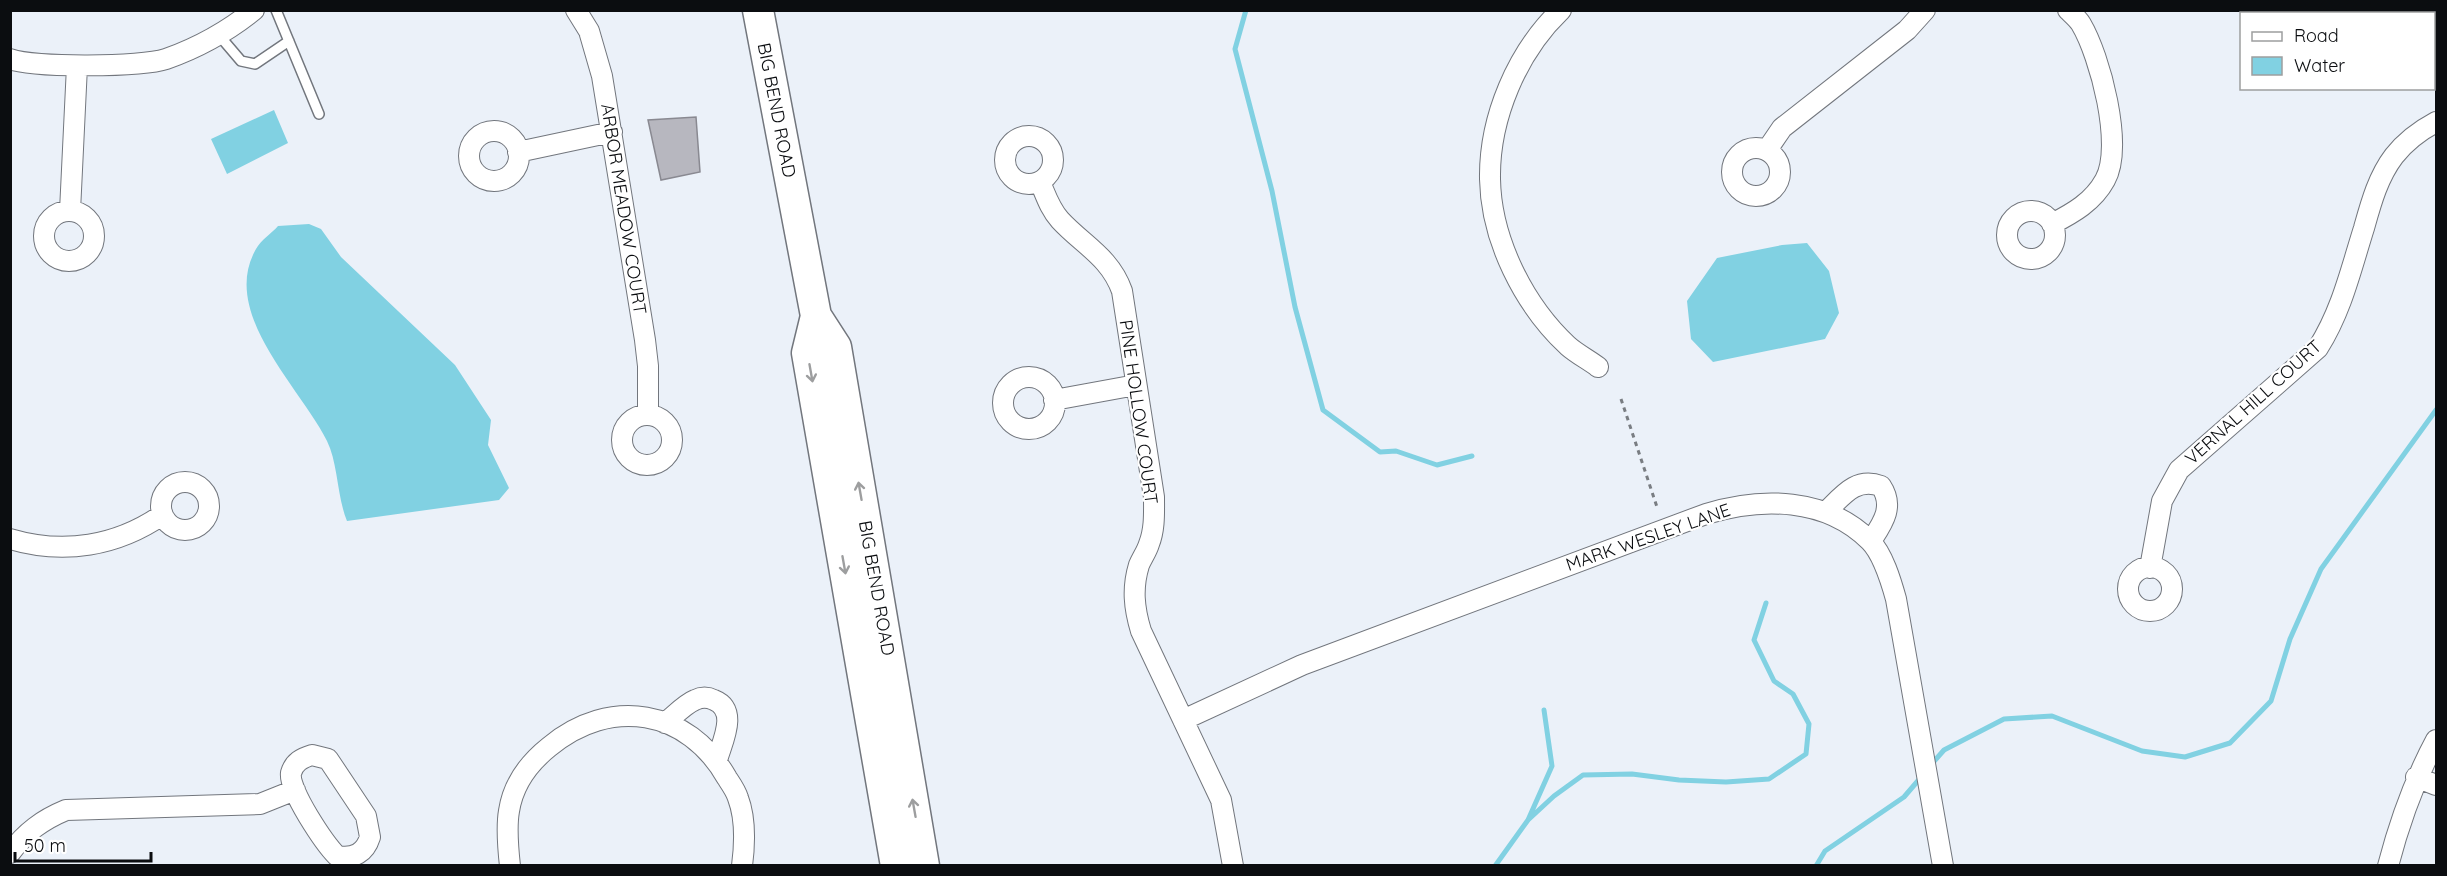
<svg xmlns="http://www.w3.org/2000/svg" width="2447" height="876" viewBox="0 0 2447 876" font-family="Quicksand,sans-serif">
<style>
.water{fill:#81d1e2}
.lines{fill:none;stroke-linecap:round;stroke-linejoin:round}
.stream{stroke:#81d1e2;stroke-width:5}
.building{fill:#b7b7bf;stroke:#898991;stroke-width:1.5}
.lane-casing{stroke:#72767d;stroke-width:12}
.street-casing{stroke:#72767d;stroke-width:22}
.primary-casing{stroke:#72767d;stroke-width:33}
.path{stroke:#797d82;stroke-width:3;stroke-dasharray:4.5 4.5;stroke-linecap:butt}
.lane{stroke:#fff;stroke-width:9}
.street{stroke:#fff;stroke-width:20}
.primary{stroke:#fff;stroke-width:30}
.oneway{stroke:#9d9e9f}
.labels{text-anchor:middle;dominant-baseline:central;stroke-width:4.5;stroke-linejoin:round;paint-order:stroke}
.street-label{font-size:18px;fill:#0b0d10;stroke:#fff}
</style>
<rect width="100%" height="100%" fill="#ebf1f9"/>
<path class="water" d="M274,110L288,143L227,174L211,139Z
M309,224L321,229L341,257L455,365L491,420L488,445L509,488L499,500L347,521C337,497 338,463 327,441C301,388 219,313 256,249C261,240 272,233 278,226Z
M1807,243L1829,271L1839,313L1825,339L1713,362L1691,339L1687,301L1717,258L1782,245Z"/>
<g class="lines">
<path class="stream" d="M1246,10L1235,49L1272,191L1295,307L1323,410L1380,452L1396,451L1437,465L1472,456
M1930,766L1944,750L2004,719L2052,716L2142,751L2185,757L2230,743L2271,701L2290,639L2321,569L2436,410
M1528,820L1554,796L1583,775L1632,774L1679,780L1726,782L1769,779L1806,754L1809,724L1793,694L1774,681L1754,640L1766,603
M1495,866L1528,820L1552,766L1544,710
M1816,866L1825,851L1904,797L1922,776"/>
</g>
<path class="building" d="M696,117L700,172L661,180L648,120Z"/>
<g class="lines">
<defs>
<path id="lane" d="M276,10L319,114
M218,34L241,61L255,64L289,41"/>
<path id="street" d="M576,10L589,31L602,76L645,340L648,366V414
M1561,10C1517,52 1489,118 1490,179C1491,240 1524,305 1568,346C1577,354 1589,360 1598,367
M10,59C33,68 142,67 166,59C197,48 228,31 254,10
M469 156a25 25 0 1 1 50 0a25 25 0 1 1-50 0Z
M1005 160a24 24 0 1 1 48 0a24 24 0 1 1-48 0Z
M1732 172a24 24 0 1 1 48 0a24 24 0 1 1-48 0Z
M1767,150L1782,128L1907,30L1925,10
M518,152L612,132
M1040,182C1046,196 1050,209 1060,220C1083,245 1110,257 1122,291L1154,497C1154,512 1155,529 1149,544C1147,551 1142,558 1139,565C1132,588 1134,608 1141,631L1221,800L1233,866
M2007 235a24 24 0 1 1 48 0a24 24 0 1 1-48 0Z
M70,211L77,66
M44 236a25 25 0 1 1 50 0a25 25 0 1 1-50 0Z
M2052,224C2073,213 2093,202 2105,180C2124,146 2100,56 2081,24C2078,19 2072,14 2068,10
M1003 403a26 26 0 1 1 52 0a26 26 0 1 1-52 0Z
M1054,400L1136,385
M622 440a25 25 0 1 1 50 0a25 25 0 1 1-50 0Z
M161 506a24 24 0 1 1 48 0a24 24 0 1 1-48 0Z
M1826,512C1843,495 1856,477 1881,486C1895,507 1882,524 1871,541
M10,539C64,555 117,546 162,515
M2128 589a22 22 0 1 1 44 0a22 22 0 1 1-44 0Z
M2150,568L2162,501L2179,470L2318,348C2342,310 2351,269 2364,228C2371,203 2378,177 2394,156C2405,142 2421,130 2436,122
M1183,720L1302,665L1706,514C1761,497 1826,497 1870,541C1883,554 1891,581 1896,599L1943,866
M665,723C674,716 685,704 695,700C701,697 708,697 714,700C739,710 722,742 717,760
M312,755L328,759L366,816L370,837C365,853 354,859 337,856C325,844 288,790 291,773C294,762 302,758 312,755Z
M2416,777L2436,785
M10,853C26,832 42,820 66,810L260,804L295,790
M510,866C508,848 506,828 509,811C513,785 529,763 549,747C610,696 688,709 727,778C731,784 736,791 738,798C746,819 745,843 742,866
M2388,866C2400,820 2414,781 2436,740"/>
<path id="primary" d="M758,10L816,316L836,347L924,866
M816,316L807,353L896,866"/>
</defs>
<use href="#lane" class="lane-casing"/>
<use href="#street" class="street-casing"/>
<use href="#primary" class="primary-casing"/>
<path class="path" d="M1621,399L1657,507"/>
<use href="#lane" class="lane"/>
<use href="#street" class="street"/>
<use href="#primary" class="primary"/>
</g>
<defs><path id="oneway-shaft" d="M-6 0H5M1.5-3L5.5 0L1.5 3" fill="none" stroke-width="1.6" stroke-linecap="round" stroke-linejoin="round" transform="scale(1.5)"/></defs>
<g class="oneway">
<use href="#oneway-shaft" transform="translate(811 373) rotate(80)"/>
<use href="#oneway-shaft" transform="translate(860 491) rotate(-100)"/>
<use href="#oneway-shaft" transform="translate(844 565) rotate(80)"/>
<use href="#oneway-shaft" transform="translate(914 808) rotate(-100)"/>
</g>
<g class="labels">
<g class="street-label">
<text transform="translate(777 110) rotate(79)">BIG BEND ROAD</text>
<text transform="translate(624 209) rotate(81)">ARBOR MEADOW COURT</text>
<text transform="translate(2253 402) rotate(-42)">VERNAL HILL COURT</text>
<text transform="translate(1139 412) rotate(82)">PINE HOLLOW COURT</text>
<text transform="translate(1648 537) rotate(-19)">MARK WESLEY LANE</text>
<text transform="translate(877 588) rotate(80)">BIG BEND ROAD</text>
</g>
</g>
<rect width="2447" height="876" fill="none" stroke="#0b0d10" stroke-width="24"/>
<rect x="2240" y="12" width="195" height="78" fill="#ffffff" stroke="#9d9e9f" stroke-width="1.5"/>
<rect x="2252" y="32" width="30" height="9" fill="#ffffff" stroke="#9d9e9f" stroke-width="1.5"/>
<text x="2294" y="42" font-size="18" fill="#0b0d10">Road</text>
<rect x="2252" y="57" width="30" height="18" fill="#81d1e2" stroke="#9d9e9f" stroke-width="1.5"/>
<text x="2294" y="72" font-size="18" fill="#0b0d10">Water</text>
<path d="M15 852v9h136v-9" fill="none" stroke="#0b0d10" stroke-width="3"/>
<text x="24" y="852" font-size="18" fill="#0b0d10" stroke="#ffffff" stroke-width="4.5" paint-order="stroke">50 m</text>
</svg>
